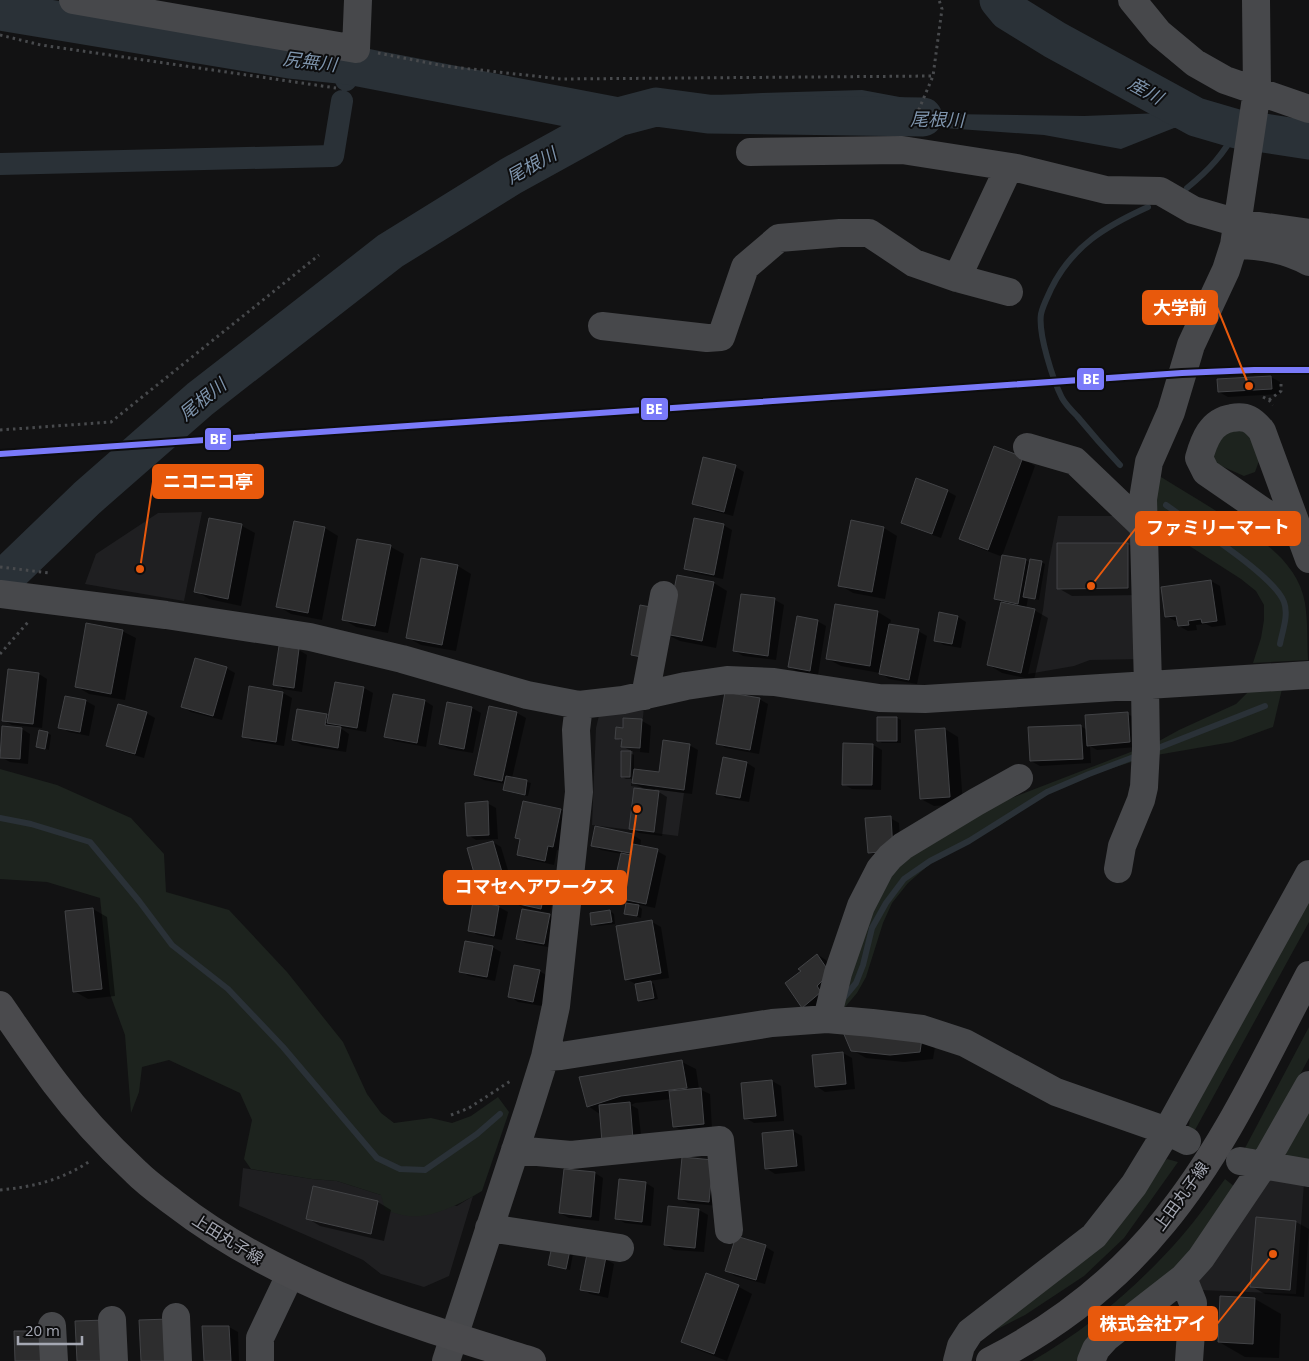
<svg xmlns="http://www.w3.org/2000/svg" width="1309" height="1361" viewBox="0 0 1309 1361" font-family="'Open Sans','Noto Sans JP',sans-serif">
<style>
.built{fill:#1f1f21}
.green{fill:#1d231e}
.water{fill:#2a3137}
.shadow{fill:#0007}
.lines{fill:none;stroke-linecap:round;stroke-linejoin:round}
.stream{stroke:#2a3137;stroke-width:6}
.canal{stroke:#2a3137;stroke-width:22}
.river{stroke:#2a3137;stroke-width:39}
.building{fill:#2d2d2e;stroke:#424346}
.path{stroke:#484a4d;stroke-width:3;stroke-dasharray:2.5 4;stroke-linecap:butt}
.minor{stroke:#47484b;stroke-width:28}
.major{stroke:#4a4a4d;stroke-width:28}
.rail-1-casing{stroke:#0d0d0e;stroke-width:10}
.rail-1{stroke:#7a7af9;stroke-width:6}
.labels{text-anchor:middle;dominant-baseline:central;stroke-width:4;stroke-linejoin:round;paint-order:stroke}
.street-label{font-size:16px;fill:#a5a8b3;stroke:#0d0d0e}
.water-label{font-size:18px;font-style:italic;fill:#7e94ac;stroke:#0d0d0e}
.leader{fill:none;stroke:#e8590c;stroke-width:2}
.callout-dot{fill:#e8590c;stroke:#0d0d0e;stroke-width:2}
.callout{fill:#e8590c;stroke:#e8590c;stroke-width:2}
.callout-label{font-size:18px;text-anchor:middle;font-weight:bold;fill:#fff}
.line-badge{stroke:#0d0d0e;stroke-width:2}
.badge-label{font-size:14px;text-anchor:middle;font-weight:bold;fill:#fff}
</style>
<rect width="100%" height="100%" fill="#121213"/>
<path class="built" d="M202,512L184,601L85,584L96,554L158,513Z
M1058,516H1120L1135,539L1141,659L1090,660L1074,666L1028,674L1043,610L1049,562Z
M644,706L640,752L633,751L631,786L684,793L678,836L592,825L596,728L600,711Z
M243,1168L312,1179L337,1181L381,1195L457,1206L473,1196L449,1276L424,1287L381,1274L363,1260L239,1206Z
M1275,1179L1304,1183L1296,1294L1200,1290L1198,1282L1266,1181Z"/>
<path class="green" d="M1222,428L1248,430L1259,461L1255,472L1244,476L1217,464L1210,457Z
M1156,474C1176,486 1197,499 1218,512C1253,534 1297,558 1305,603C1308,622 1307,642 1308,660L1253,663L1261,638L1264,620V605L1256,591L1241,579L1152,522Z
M1282,689L1273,727L1232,742L1151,756L1150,746L1179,730L1236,704L1248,692Z
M1141,748V759L1090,775L1048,793L999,826L931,863L908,883L892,903L883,923L866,977L857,993L841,1012L842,975L889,867L978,811Z
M0,769L57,785L131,818L164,854L166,892L229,910L287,972L343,1042L367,1094L381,1113L394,1123L431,1118L452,1123L471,1116L498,1097L509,1112L482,1191C462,1203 432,1219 408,1216C400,1215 392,1212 385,1210L381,1195L337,1181L312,1179L251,1169L244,1159L252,1120L240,1093L169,1060L142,1067L139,1092L131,1113L125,1035L110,994L100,898L47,882L0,879Z
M1309,899V922L1195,1130L1189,1127L1190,1117Z
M1309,1027V1058L1259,1150L1245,1148Z
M1309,1104V1164L1290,1162L1284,1151Z
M1167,1159L1178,1162L1124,1238L1084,1276L1025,1315L986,1335Z
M1225,1179L1235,1187L1192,1252L1082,1361H1032C1088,1329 1139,1285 1181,1237C1197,1219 1211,1198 1225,1179Z"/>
<path class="water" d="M862,90L905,98L946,114L1084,116L1188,112L1232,123L1309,134V147L1267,144L1219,129L1174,128L1121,149L1044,135L888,124L844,106L826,109L796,110L769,106L717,110L684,107L618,117L639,99L762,93Z"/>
<path class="shadow" d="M1271,377L1280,382V394L1228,397L1219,392L1218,380Z
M1022,458L1035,466L1002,556L1025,560L1031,563L1041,562L1045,564L1039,600L1028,598L1026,609L1034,610L1048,618L1034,680L1002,673L989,665L1002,603L995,599L1003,557L974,546L961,539Z
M736,467L744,472L733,516L702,508L693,503Z
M947,491L956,496L941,538L911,527L902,522Z
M210,519L242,526L255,533L241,606L209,599L196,591Z
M723,525L732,530L723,579L694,573L686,568Z
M325,528L338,536L322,620L291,614L278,606Z
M884,528L897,536L885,599L853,593L840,585Z
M358,540L391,547L404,554L388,633L356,627L343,619Z
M1128,544L1141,552L1142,595L1072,596L1058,588Z
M458,566L471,574L456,651L421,645L407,637Z
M1211,581L1220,586L1226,625L1212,627L1206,624L1196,625L1197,630L1188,631L1179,626L1178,621H1175L1167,616Z
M714,583L727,591L716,648L680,641L666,634Z
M742,595L775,600L784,605L776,660L743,656L735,651Z
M836,606L878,612L891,620L890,625L918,631L927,636L917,684L889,679L880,673L841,666L828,659Z
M958,617L966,622L961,648L944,645L935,640Z
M817,621L826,626L818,675L798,672L789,667Z
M122,631L136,638L125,700L89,694L76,686Z
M299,650L307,655L302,692L283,689L275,684Z
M226,668L235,673L222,720L191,712L183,707Z
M39,674L47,679L42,728L12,725L3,720Z
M336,683L364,688L373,693L366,732L339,727L349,734L346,752L302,745L293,740L326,715L330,717Z
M283,693L292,698L284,746L252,741L243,736Z
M66,697L86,701L95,706L89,736L69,732L60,727Z
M759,699L768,704L759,754L726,748L717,743Z
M425,701L433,706L426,747L394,741L386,736Z
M448,703L472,708L481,713L473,753L449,749L440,744Z
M490,707L517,713L526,718L512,778L531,783L528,796L509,792L505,790L506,784L484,780L475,775Z
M146,713L155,718L144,758L117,750L108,745Z
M1128,714L1136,719L1138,747L1097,750L1090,746L1091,763L1040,766L1031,761L1081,726L1087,730Z
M897,718L901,720V743H882L879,741Z
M624,719L642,721L651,726L649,753L631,751L622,746L623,742L617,738L624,729Z
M22,729L30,734L28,764L10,762L1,757Z
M945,729L958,737L963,804L934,806L921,799Z
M47,733L51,735L49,750L38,747Z
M689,745L698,750L692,794L654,789L667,797L662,836L639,833L630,828L647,791L634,783V779H626L622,777L630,753L634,755V770L660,773Z
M873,745L882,750L881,790L852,789L843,784Z
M747,763L755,768L749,802L726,798L718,793Z
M487,803L496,808L498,839L476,840L468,835Z
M524,803L561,810L570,816L562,851L557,850L554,865L527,859L518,854L521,840L516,838Z
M890,818L899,823L901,856L878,857L869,852Z
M633,835L641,840L640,847L657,851L666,856L655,908L636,904L642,909L641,918L626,913L628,903L618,897L620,891L615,887L622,854L601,850L593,845Z
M493,842L501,847L510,877L486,884L477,879Z
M521,877L547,882L556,887L550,913L524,908L515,903Z
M474,902L499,907L508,912L502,940L478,935L469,930Z
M93,909L107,917L115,996L88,999L74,991L66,912Z
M610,911L614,914L615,924L597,926L593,924Z
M549,916L558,921L553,948L526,943L518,938Z
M652,922L661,927L669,978L649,981L654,984L658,999L643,1002L639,1000L636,984L626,979Z
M492,947L501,952L495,981L469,976L460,971Z
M818,955L826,960L838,979L829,998L812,1012L803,1007L802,972Z
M539,971L548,976L542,1006L518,1002L510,996Z
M921,1039L935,1047L933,1059L904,1062L866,1058L852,1050Z
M843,1053L852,1058L855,1089L825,1092L816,1086L813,1056Z
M682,1062L696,1069L699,1089L710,1094L712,1129L683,1131L674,1126L671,1099L635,1103L631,1105L638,1109L642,1143L588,1106Z
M772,1081L781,1086L784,1121L754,1123L746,1118Z
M793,1131L802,1136L805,1171L775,1174L766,1168L763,1134Z
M713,1162L718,1206L688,1203L679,1198Z
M595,1173L603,1178L599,1221L569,1218L560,1213Z
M646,1183L654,1188L651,1226L625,1223L616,1218Z
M314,1187L378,1202L391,1210L384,1241L320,1226L307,1218Z
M669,1207L699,1210L708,1215L704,1252L674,1250L665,1245Z
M1258,1218L1296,1222L1309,1229L1304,1297L1265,1294L1251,1286Z
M737,1238L766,1247L774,1252L765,1284L735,1276L727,1271Z
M553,1248L573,1254L570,1270L550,1265Z
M606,1259L614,1264L608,1298L590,1294L582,1289Z
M707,1275L739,1287L752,1294L727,1361L696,1349L683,1341Z
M1255,1299L1281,1314L1279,1358L1245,1357L1219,1342Z
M229,1327L238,1332L239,1361H205L204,1328Z"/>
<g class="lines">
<path class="stream" d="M1187,188C1209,170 1224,154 1237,129
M1120,465C1105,449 1091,433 1077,416C1072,411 1066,405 1062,398C1053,380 1038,334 1041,314C1043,305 1048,296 1051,289C1072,246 1106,226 1148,207
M1166,505C1192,524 1274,575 1284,602C1289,615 1282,632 1280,644
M1153,750L1265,706
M0,818L31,824L90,842L139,901L172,945L228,989L283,1047L377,1158L400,1169L425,1170L477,1134L500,1114
M842,1000L856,983L863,965L872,928L886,903L904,879L930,861L969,841L1047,792L1089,774L1139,755"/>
<path class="canal" d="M346,80L349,65
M0,164L333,156L342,101"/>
<path class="river" d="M999,0L1008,11L1055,40L1196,117L1237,129L1309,140
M0,11L290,59L349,65L618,117
M0,584L5,577L87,498L200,399L390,251L511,176L618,117L656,107L708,114L923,117"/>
</g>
<path class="building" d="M1271,376L1272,389L1218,392L1217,379Z
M994,446L1023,457L988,550L959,539Z
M703,457L736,465L724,512L692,504Z
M916,478L948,490L932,534L901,523Z
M209,518L242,524L228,599L194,592Z
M694,518L724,524L714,575L684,569Z
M851,520L884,527L872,592L838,586Z
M294,521L325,527L308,613L276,607Z
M357,539L391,545L375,626L342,620Z
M1057,543H1128V588L1057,589Z
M1002,555L1026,559L1018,604L994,599Z
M421,558L458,565L442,645L406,638Z
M1030,559L1042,561L1035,599L1023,597Z
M677,575L714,582L702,641L665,634Z
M1211,580L1217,621L1202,623L1201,619L1188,621L1189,625L1178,626L1176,616L1165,617L1161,587Z
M741,594L775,598L768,656L733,651Z
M1001,602L1035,609L1021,673L987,665Z
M835,604L878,611L870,666L826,659Z
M640,605L656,608L647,658L631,655Z
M939,612L958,616L952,644L934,641Z
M797,616L818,620L810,671L788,667Z
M86,623L123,630L111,694L75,687Z
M889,624L919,629L909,680L879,674Z
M279,646L299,649L294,688L273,685Z
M195,658L227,667L213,716L181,707Z
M8,669L39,673L33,724L2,721Z
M335,682L364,687L357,728L327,723Z
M249,686L283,692L276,742L242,737Z
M725,692L760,698L750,750L716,744Z
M393,694L425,700L417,743L384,737Z
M65,696L86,700L80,732L58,728Z
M447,702L472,707L464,749L439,744Z
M118,704L147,712L135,754L106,746Z
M489,706L517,712L502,781L474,775Z
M297,709L327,714L325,725L341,727L338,748L292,740Z
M1128,712L1130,742L1087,746L1085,715Z
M877,717H897V741H877Z
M623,718L642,719L640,748L621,747L622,739H615L616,727L623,728Z
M1081,725L1083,759L1030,761L1028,727Z
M2,726L22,728L20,759L0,758Z
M945,728L950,797L920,799L915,730Z
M39,730L48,732L45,749L36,747Z
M663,740L690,744L684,790L632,783L634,769L659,772Z
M843,743L873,744L872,785H842Z
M621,751H631L630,777H621Z
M723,757L747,762L740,798L716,794Z
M506,776L527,780L525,795L503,790Z
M634,788L659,791L654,832L629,829Z
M488,801L489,835L467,836L465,803Z
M523,801L561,809L553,847L548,846L545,861L517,855L520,839L515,838Z
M891,816L893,851L868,853L865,818Z
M595,826L633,834L630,853L591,846Z
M493,841L502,872L476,880L467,848Z
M633,844L658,849L646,904L617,898L619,889L613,888L621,853L631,855Z
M520,875L547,881L541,909L514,903Z
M473,901L499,906L494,936L468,931Z
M626,903L639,905L637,916L624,914Z
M93,908L102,989L73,992L65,911Z
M522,909L550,914L544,944L516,939Z
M610,910L612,922L591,925L590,913Z
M652,920L661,973L625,980L616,926Z
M465,941L493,946L487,977L459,972Z
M817,954L830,973L817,986L821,992L802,1008L785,983L801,971L798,969Z
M514,965L540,970L533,1002L508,997Z
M651,981L654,998L638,1001L635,984Z
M843,1032L922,1038L920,1052L890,1055L851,1051Z
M843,1052L846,1084L815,1087L812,1055Z
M682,1060L687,1088L621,1096L587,1107L579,1077Z
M772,1080L776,1116L744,1119L741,1083Z
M701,1088L704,1124L673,1127L669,1091Z
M630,1102L633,1139L602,1142L599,1105Z
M793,1130L797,1166L765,1169L762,1133Z
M682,1157L713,1160L709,1202L678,1199Z
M564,1169L595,1172L591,1217L559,1213Z
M619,1179L646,1182L642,1222L615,1219Z
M313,1186L378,1201L371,1234L306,1219Z
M668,1206L699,1209L695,1248L664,1245Z
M1256,1217L1296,1221L1290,1290L1250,1287Z
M736,1236L766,1245L756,1280L725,1271Z
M552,1246L570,1250L566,1269L548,1265Z
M587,1254L606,1257L599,1293L580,1290Z
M706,1273L739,1285L714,1354L681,1342Z
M1220,1296L1255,1298L1253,1344L1218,1342Z
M170,1319L171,1361H141L139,1320Z
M107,1320L108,1361H77L75,1321Z
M202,1326H229L231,1361H204Z
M14,1331H44L45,1361H15Z"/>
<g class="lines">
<path class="path" d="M0,35L41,45L336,88
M378,53L444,66L561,79L933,76
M911,128L933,76L942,9L939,0
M1263,397L1269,400L1273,405
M1269,400L1281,391V384
M0,430L111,422L319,255
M0,567L50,573
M0,654L29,621
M451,1115L469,1108L512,1080
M0,1190C33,1187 62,1180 90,1161"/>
<path class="minor" d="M73,0L356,49L358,0
M1132,0L1159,33L1195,63L1225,80L1309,109
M750,152L902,150L1017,168L1106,190L1160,191L1193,210L1238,223L1309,233
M1234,245C1259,245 1287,250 1309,262
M957,278L1009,167
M602,326L707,338L721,337L745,267L779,238L840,233H869L914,263L957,278L1009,292
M1027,447L1075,461L1145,528
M1299,536L1206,472L1199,458C1204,440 1211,421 1232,418C1246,415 1253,420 1262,431L1309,559
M0,594L166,615L310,637L402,659L527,695L579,705L623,700L686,686L727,680L774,682L879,698L925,699L1309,675
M1148,685L1143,499L1149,462L1171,412L1191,345L1226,270L1234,245L1257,91L1256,0
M645,696L664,595
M1118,869L1122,846L1141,800L1144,787L1146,749L1145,686
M827,1019L838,973L861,906L880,869L890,857L903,846L976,802L1019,778
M545,1057L561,1056L772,1023L827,1019L872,1023L922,1029L965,1043L1056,1092L1167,1131L1187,1141
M515,1150L571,1155L720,1140L729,1230
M1240,1161L1309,1173
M489,1228L620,1248
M1183,1278L1193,1303L1189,1361
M176,1317L178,1361
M112,1320L114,1361
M52,1326L54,1361
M260,1361V1338L290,1275
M446,1361L529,1108L545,1057L556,1006L579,792L576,730L579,705
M957,1361L961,1346L970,1332L1094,1236L1134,1185L1167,1131L1309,874
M1091,1361L1096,1349L1106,1338L1183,1278L1201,1258L1263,1166L1309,1085"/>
<path class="major" d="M0,1005C18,1031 36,1058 55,1083C79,1115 107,1145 136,1172C148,1184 161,1193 174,1203C280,1285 406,1322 532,1361
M990,1361C1056,1327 1116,1281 1163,1223C1224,1149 1264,1060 1309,975"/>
<defs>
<path id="rail-1" d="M0,454L1182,373L1254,370H1309"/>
</defs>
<use href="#rail-1" class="rail-1-casing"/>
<use href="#rail-1" class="rail-1"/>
</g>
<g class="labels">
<g class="street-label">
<text transform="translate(1181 1196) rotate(-54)">上田丸子線</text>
<text transform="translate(228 1239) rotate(32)">上田丸子線</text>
</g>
<g class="water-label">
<text transform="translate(310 61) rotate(7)">尻無川</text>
<text transform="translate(1146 90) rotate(29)">産川</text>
<text transform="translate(937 119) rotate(1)">尾根川</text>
<text transform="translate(531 165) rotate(-29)">尾根川</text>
<text transform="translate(202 399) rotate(-39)">尾根川</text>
</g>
</g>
<path class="leader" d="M1249 386L1217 307M140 569L153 482M1091 586L1136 528M637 809L626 887M1273 1254L1217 1324"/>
<g class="callout-dot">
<circle cx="1249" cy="386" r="5"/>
<circle cx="140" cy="569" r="5"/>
<circle cx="1091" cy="586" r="5"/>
<circle cx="637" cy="809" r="5"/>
<circle cx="1273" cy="1254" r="5"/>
</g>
<g class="callout">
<rect x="1143" y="291" width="74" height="33" rx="5"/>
<rect x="153" y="465" width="110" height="33" rx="5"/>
<rect x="1136" y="512" width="164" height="33" rx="5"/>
<rect x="444" y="871" width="182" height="33" rx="5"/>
<rect x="1089" y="1307" width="128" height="33" rx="5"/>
</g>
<g class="callout-label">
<text x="1180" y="314">大学前</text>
<text x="208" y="488">ニコニコ亭</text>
<text x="1218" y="534">ファミリーマート</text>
<text x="535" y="893">コマセヘアワークス</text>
<text x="1153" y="1330">株式会社アイ</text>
</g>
<g class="line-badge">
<rect x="1076" y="367" width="29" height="24" rx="5" fill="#7a7af9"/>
<rect x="640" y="397" width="29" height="24" rx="5" fill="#7a7af9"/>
<rect x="204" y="427" width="28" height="24" rx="5" fill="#7a7af9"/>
</g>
<g class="badge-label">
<text x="1091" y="384">BE</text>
<text x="654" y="414">BE</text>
<text x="218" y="444">BE</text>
</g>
<path d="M18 1336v8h64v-8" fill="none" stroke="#a5a8b3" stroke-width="2.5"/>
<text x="25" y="1336" font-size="15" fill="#a5a8b3" stroke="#0d0d0e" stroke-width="4" paint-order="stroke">20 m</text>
</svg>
